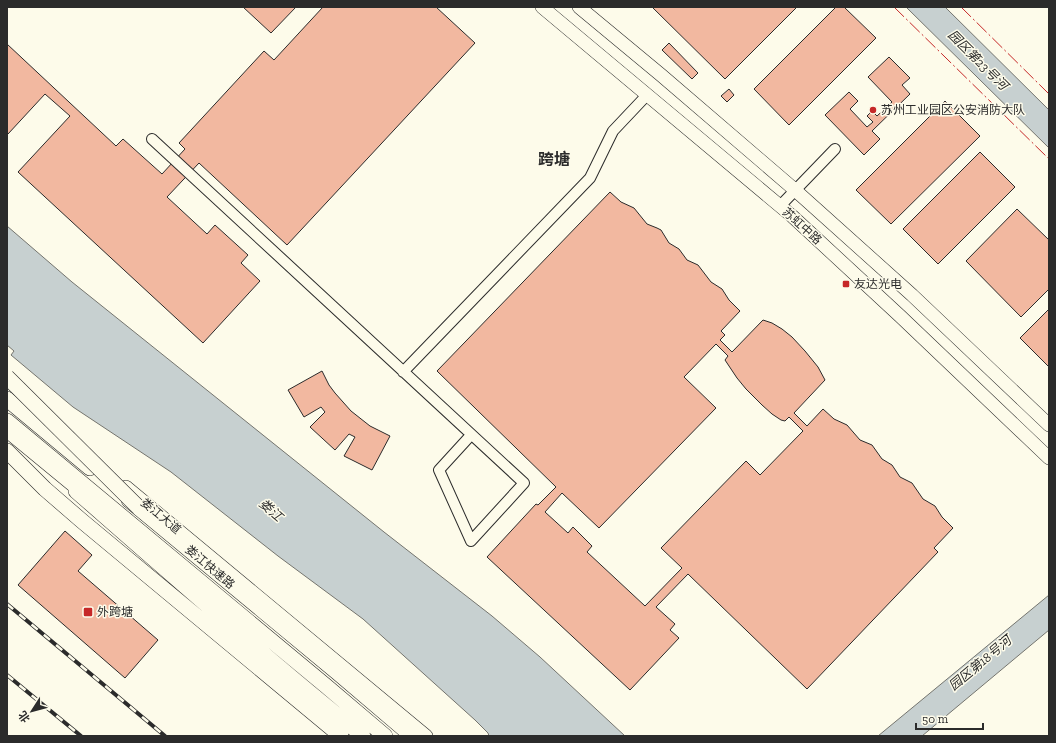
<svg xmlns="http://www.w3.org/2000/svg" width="1056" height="743" viewBox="0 0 1056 743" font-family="'Zilla Slab','Noto Sans SC',serif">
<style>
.water{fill:#c7d0d0;stroke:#74746e}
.building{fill:#f2b8a0;stroke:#2b2b2b;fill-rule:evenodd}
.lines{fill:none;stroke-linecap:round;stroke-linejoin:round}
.minor-casing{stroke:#2b2b2b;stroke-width:12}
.major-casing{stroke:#2b2b2b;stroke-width:14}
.highway-casing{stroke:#2b2b2b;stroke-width:16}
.minor{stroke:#fdfbea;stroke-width:10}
.major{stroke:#fdfbea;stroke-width:13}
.highway{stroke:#fdfbea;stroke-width:15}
.rail-casing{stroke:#2b2b2b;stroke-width:4}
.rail{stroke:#fdfbea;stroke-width:2.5;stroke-dasharray:8;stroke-linecap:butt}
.highway-bridge-casing{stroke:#2b2b2b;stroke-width:16;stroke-linecap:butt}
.highway-bridge{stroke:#fdfbea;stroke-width:15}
.power{stroke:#c62828;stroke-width:1;stroke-dasharray:14 3 2 3;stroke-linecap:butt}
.poi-dot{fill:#c62828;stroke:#fdfbea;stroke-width:1.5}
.labels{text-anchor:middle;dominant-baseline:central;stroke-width:3;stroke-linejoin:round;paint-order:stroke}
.poi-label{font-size:12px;fill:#2b2b2b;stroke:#fdfbea;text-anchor:start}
.street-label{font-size:12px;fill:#2b2b2b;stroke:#fdfbea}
.water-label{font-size:13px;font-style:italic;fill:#2b2b2b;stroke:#fdfbea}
.district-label{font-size:16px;font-weight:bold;fill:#2b2b2b;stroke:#fdfbea}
</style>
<rect width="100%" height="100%" fill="#fdfbea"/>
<path class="water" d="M906,7H945L1049,110V148Z
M7,226L72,282L384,532L492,616L540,657L625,736H489L488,733L475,720L363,619L278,556L171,472L73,407L11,355L14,351L7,345Z
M1049,595V630L922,736H878Z"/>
<path class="building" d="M243,7H296L271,33Z
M323,7H436L475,43L287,245L199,163L167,197L207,234L215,225L248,255L241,263L260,281L203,343L18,172L70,116L45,94L8,134L7,133V44L116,146L123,139L162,174L185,149L179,143L264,51L274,60Z
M652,7H797L725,79Z
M836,7H844L876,38L789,125L754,89Z
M669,43L698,73L692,79L662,50Z
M889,57L910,78L902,85L910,94L872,131L880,139L864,155L825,115L849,92L858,101L850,109L867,127L873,122L867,116L872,111L877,116L892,102L868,77Z
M729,89L734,95L727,102L721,96Z
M945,101L980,136L891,224L856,190Z
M980,152L1015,187L938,264L903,229Z
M610,192L621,202L634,208L647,224L657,228L661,230L669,243L679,249L687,260L698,265L711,282L722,289L729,300L740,311L721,331L725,335L720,340L732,352L763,320L772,323L782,329L792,337L805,351L818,367L825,380L794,413L807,426L823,409L834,419L847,425L860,440L872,445L882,459L892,465L900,477L912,483L923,499L935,506L942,517L953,528L934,548L938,552L807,689L688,574L656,607L675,624L670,630L679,638L630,690L487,557L536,504L538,505L556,487L437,371ZM716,344L728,356L725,360L737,378L746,389L762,405L772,414L781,420L785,421L789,417L803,431L760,475L746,461L661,548L682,568L645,606L587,552L592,546L573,527L568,533L545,512L562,493L599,528L716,408L684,377Z
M1017,209L1049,240V289L1021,317L966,261Z
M1049,309V367L1020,338Z
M322,371L329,385L335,393L351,411L370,426L390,436L372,470L344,456L355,437L349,434L335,450L310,427L325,412L321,407L304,417L288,390Z
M65,531L92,555L78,571L158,640L125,678L18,585Z"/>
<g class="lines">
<defs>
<path id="minor" d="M152,139L524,483L471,541L439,470L471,435
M780,206L835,149
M403,372L590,178L613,131L647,95"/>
<path id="major" d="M542,7L792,216L900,316L1049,458
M579,7L661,75L795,190L912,295L1049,425
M7,431L86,496
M126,487L426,736"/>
<path id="highway" d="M7,399L90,468
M7,421L326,686L385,736
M7,451L45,489L82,521L341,736
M76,491C171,574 265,657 363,736
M129,500L338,673L412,736"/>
</defs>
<use href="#minor" class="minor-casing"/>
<use href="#major" class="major-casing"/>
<use href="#highway" class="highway-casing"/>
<use href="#minor" class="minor"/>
<use href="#major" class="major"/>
<use href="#highway" class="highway"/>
<defs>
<path id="rail" d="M7,604L165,736
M7,675L81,736"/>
</defs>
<use href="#rail" class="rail-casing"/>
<use href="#rail" class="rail"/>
<defs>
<path id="highway-bridge" d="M7,377L139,508"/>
</defs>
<use href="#highway-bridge" class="highway-bridge-casing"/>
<use href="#highway-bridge" class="highway-bridge"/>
<path class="power" d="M894,7L1049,159
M961,7L1049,94"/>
</g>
<g class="poi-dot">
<circle cx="873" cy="110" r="4"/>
<rect x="842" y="280" width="8" height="8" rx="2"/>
<rect x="83" y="607" width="10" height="10" rx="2"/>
</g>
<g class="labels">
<g class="poi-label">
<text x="881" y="110">苏州工业园区公安消防大队</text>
<text x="854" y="284">友达光电</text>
<text x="97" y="612">外跨塘</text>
</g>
<g class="street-label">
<text transform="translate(802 226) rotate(42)">苏虹中路</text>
<text transform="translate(161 516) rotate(40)">娄江大道</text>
<text transform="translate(210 567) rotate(40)">娄江快速路</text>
</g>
<g class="water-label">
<text transform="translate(978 60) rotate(45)">园区第23号河</text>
<text transform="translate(271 510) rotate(41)">娄江</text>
<text transform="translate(980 663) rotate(-40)">园区第18号河</text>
</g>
<g class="district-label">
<text x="554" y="159">跨塘</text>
</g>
</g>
<rect width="1056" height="743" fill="none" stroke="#2b2b2b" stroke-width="16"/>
<g transform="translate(32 711) rotate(234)" stroke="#fdfbea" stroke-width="3" paint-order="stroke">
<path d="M0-3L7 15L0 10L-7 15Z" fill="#2b2b2b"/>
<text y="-6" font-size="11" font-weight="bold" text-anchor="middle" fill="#2b2b2b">北</text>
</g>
<path d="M916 723v6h67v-6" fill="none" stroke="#2b2b2b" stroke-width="2"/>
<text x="922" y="723" font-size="12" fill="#2b2b2b" stroke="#fdfbea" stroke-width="3" paint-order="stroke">50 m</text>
</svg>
